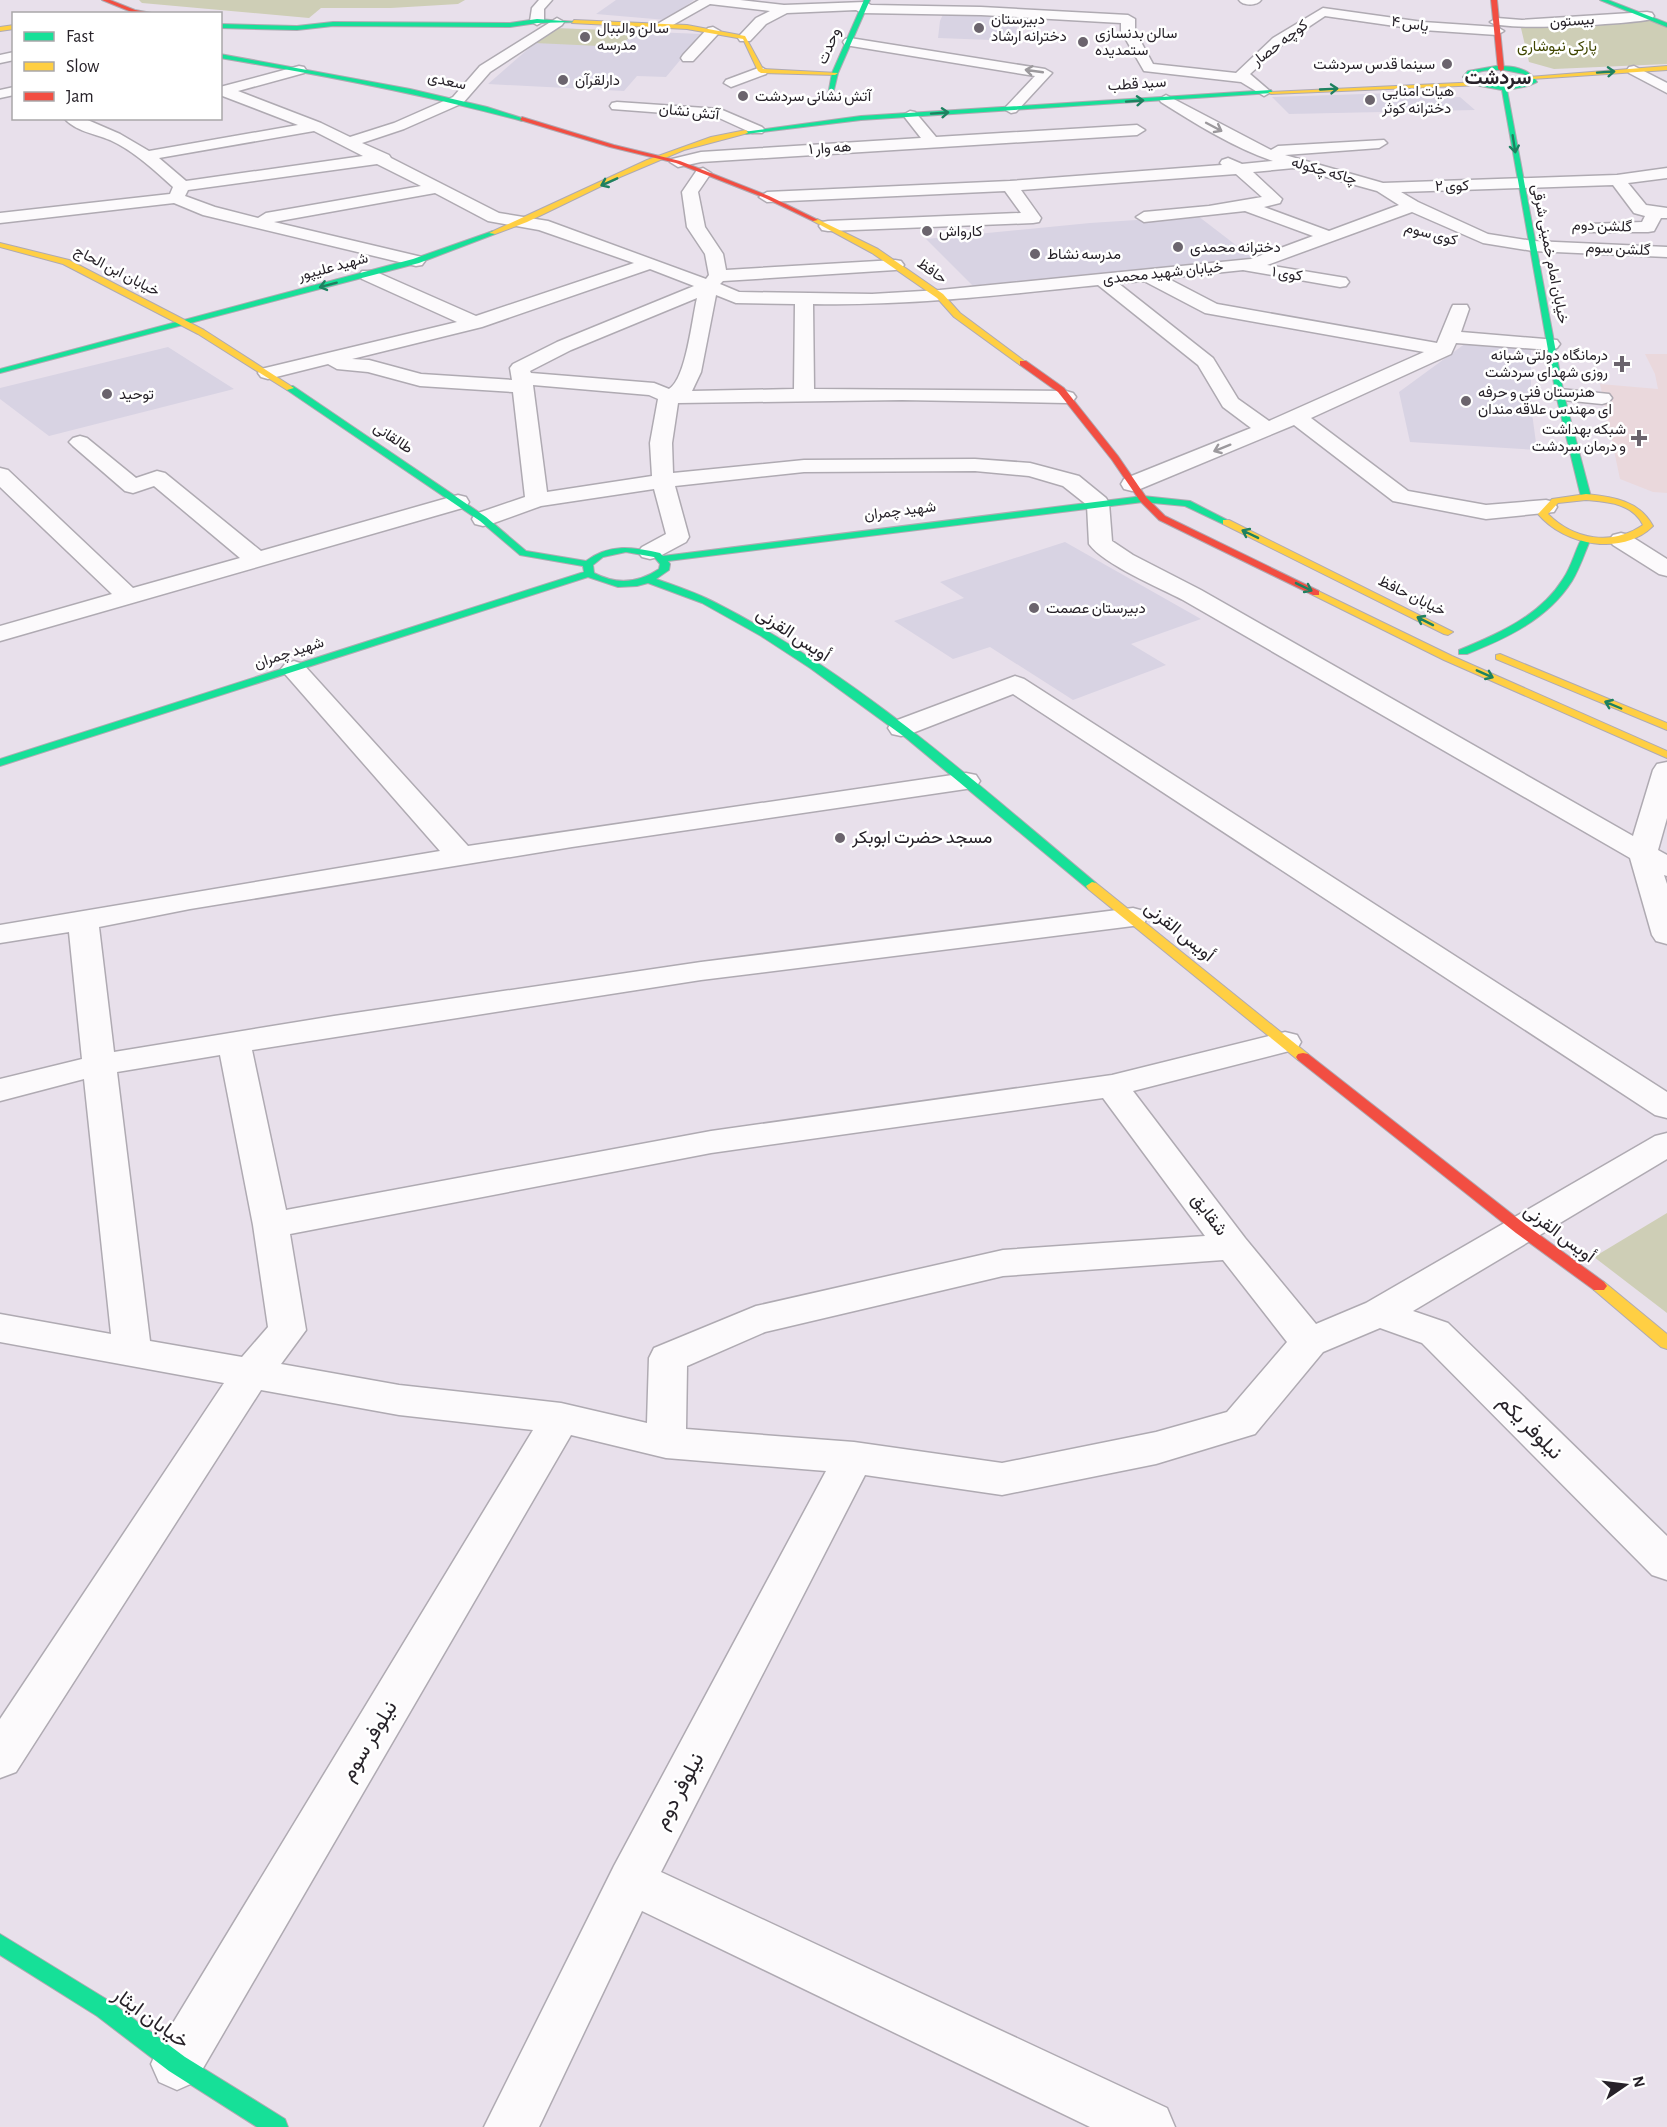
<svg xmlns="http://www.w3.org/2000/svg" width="1667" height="2127" viewBox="0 0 1667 2127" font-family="'Alegreya Sans',Vazirmatn,sans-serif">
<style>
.education{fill:#d8d3e3}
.medical{fill:#ead8dc}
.green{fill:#ceceb6}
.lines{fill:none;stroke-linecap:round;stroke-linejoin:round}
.street-casing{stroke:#afaab2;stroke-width:3}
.fast-casing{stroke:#afaab2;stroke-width:2}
.slow-casing{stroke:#afaab2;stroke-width:2}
.jam-casing{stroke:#afaab2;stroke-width:2}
.street{fill:#fcfafc;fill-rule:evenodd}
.fast{fill:#16e098;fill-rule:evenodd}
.slow{fill:#ffcf43;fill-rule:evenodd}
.jam{fill:#f24e42;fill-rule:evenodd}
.oneway{stroke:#9c999d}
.oneway2{stroke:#1e8160}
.poi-dot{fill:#6b646d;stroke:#fff;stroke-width:2}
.labels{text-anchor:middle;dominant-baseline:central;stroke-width:5;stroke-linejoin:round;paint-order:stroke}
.far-poi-label{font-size:15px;fill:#272229;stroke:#fff;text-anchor:start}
.far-street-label{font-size:15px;fill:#272229;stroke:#fff}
.far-park-label{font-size:15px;fill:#404600;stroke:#fff}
.street-label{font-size:18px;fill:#272229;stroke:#fff}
.poi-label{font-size:18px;fill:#272229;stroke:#fff;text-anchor:start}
.far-district-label{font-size:20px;font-weight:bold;fill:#272229;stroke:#fff}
.near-street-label{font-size:21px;fill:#272229;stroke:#fff}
</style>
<rect width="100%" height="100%" fill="#e8e0eb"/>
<path class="education" d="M616,0H694L666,20L596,14Z
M944,12L1020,14L1016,33L1018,41L938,38L940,21Z
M552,28L702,34L666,77L637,76L624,91L488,84Z
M1425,92L1433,98L1460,97L1475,110L1289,114L1272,97Z
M1198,216L1254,259L975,288L926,239L1090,223Z
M1466,343L1531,349V406L1537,450L1410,442L1399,392Z
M168,347L234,389L49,436L0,399V388Z
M1065,542L1201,619L1131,644L1166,665L1073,700L990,647L953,659L894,621L964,598L940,582Z"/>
<path class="medical" d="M1645,354H1667V493L1653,492L1620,479L1600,384L1658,389L1655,374Z"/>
<path class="green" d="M139,0H465L458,4L391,8H321L309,18L142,3Z
M1647,16L1667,25V64L1554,69L1529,62L1520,24Z
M552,28L635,31L620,47L535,43Z
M1667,1213V1313L1594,1257Z"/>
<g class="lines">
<defs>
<path id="street" d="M539,0H552L544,9V21L537,25L530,21L532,8Z
M699,0H740L784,5L865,2L871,5L981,7L1128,15L1135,19V31L1153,64L1236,73L1273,38L1323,8L1423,22L1497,27L1504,31L1497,35L1423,30L1325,16L1283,44L1250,74L1271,92L1264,96L1241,82L1144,71L1121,31V23L981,15L862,13L856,10L787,13L766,24L750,41H740L738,38L740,35L756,18L770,11L710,4L664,30L659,31L652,27Z
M1239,0H1261C1257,6 1243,6 1239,0Z
M1647,12L1652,13L1654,16L1652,19C1632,24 1501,32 1490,22L1497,18L1522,20Z
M557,18L564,22L562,25L490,72L463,103L404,129L362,143L389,155L391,158L499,213L548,221L706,279L709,275L705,254L687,227L682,192L697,170L703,168L711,173L698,192L705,227L723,254L726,270L895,260L901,261L904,265L901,269L895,270L723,281L720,284L739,292L872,294L940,290L1251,259L1313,236L1245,211L1144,222L1136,217L1144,212L1209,206L1262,197L1236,174L1021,190L1041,218L1039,222L1033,223L828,231L822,230L819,226L822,222L828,221L1021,213L1005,191L767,202L759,197L767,192L1010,181L1222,165L1220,163L1222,160L1228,158L1242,164L1273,161C1234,148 1196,124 1161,102L1159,99L1166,95L1271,150L1278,146L1384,140L1387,143L1379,148L1285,155L1383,183L1617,175L1667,168V178L1628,183L1646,205L1667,208V218H1661L1654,231L1648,232H1590L1587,228L1590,224L1642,222L1645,216L1634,213L1613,185L1401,192L1418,202L1488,234L1533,241L1667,247V257L1533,251L1483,243L1412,212L1267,265L1346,278L1349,282L1346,286L1340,287L1243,270L1167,278L1217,304L1437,343L1451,309L1453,305H1467L1469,309L1461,332L1557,340L1560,344L1557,348L1550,350L1456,343L1451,354L1311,418L1408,491L1486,505L1546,500L1554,502L1557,507L1554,512L1486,519L1393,501L1294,425L1140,489L1132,491L1124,489L1121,484L1124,479L1251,428L1223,407L1198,365L1098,285C1003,295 909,306 813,304L814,389L1066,391L1073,393L1076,397L1073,401L1066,403L902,400L678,403L672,443L673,473L804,460L975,459L1030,463L1079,476L1106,498L1109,503L1112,541L1133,555L1201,590L1633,836L1653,770L1657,764L1667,762V818L1658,850L1667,855V876L1664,875L1667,884V944L1656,941L1652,935L1630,858L1183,600C1160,588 1103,564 1089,544L1087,505L1063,486L1029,476L975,471L804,472L675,486L689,537L686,542L658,557L650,559L642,557L638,552L642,547L666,534L654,489L541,506L491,524L483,526L475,524L472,519L475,514L525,497L513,392L420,386L368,372L337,369L328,364L268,379L261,377L258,373L261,369L457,322L362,279L359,275L362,271H374L476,316L634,263L539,230L488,221L435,193L274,222L422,257L425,261L422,265L416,266L203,215L174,203L0,223V213L170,194L173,187C154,170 134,151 110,140C95,134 75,131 64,118H83L120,134L149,151L298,125L220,95V87L299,66L304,67L306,70L304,73L238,91L321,123L350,137L394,123L453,97L480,66ZM314,131L363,156L186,181L159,158ZM377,164L421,186L266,213L258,218L215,207L185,196L188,190ZM1294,168L1377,191L1399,205L1329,231L1264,207L1280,203L1282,199L1253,172ZM650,269L694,286L557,342L513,364L510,368L512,380L421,374L369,360L352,359L482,327ZM1144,281L1205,313L1424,352L1269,421L1238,399L1213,358L1118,283ZM716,295L736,303L795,304L794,389L692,391L701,372ZM697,298C692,319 686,379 669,389L654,383L531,373L530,371L571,350ZM533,385L649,395L658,399L650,443L652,476L547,492Z
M713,27L720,31L718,34L693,61H683L681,58L683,55L708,28Z
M850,38L1045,69L1052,73L1016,112L1011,113L1004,109L1035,76L845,45L843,42L845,39Z
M14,52V60L0,63V55Z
M1634,66L1667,83V93L1629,73L1627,70L1629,67Z
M761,67L768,71L766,74L731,87L724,83L726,80Z
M14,87V95L0,98V90Z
M617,102L720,109L762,127L765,130L762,133H752L717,117L612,109L610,106L612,103Z
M910,111L915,112L936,137L1137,125L1145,130L1137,135L701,162L678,167L670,162L672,159L701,152L921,138L903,115Z
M1560,389L1609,394L1612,398L1609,402L1602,404L1553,399L1550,395L1553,391Z
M80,436L87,438L136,478L157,471L165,473L261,551L458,495L466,497L469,502L466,507L0,641V626L112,594L0,487V468L8,470L133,588L240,558L154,486L133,493L125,491L73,446L69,442L73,438Z
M1621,533L1629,535L1667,559V576L1659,574L1613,545L1609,540L1613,535Z
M294,661L303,664L468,846L966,773L976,775L980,781L976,787L966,789L572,847L190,909L99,927L114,1052L334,1016L701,962L1133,908L1144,911L1148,917L1144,923L1133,926L701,980L252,1050L286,1210L711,1131L1112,1075L1285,1032L1297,1035L1301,1042L1297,1049L1133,1091L1245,1238L1316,1324L1366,1303L1655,1136L1667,1133V1159L1413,1311L1448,1323L1667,1536V1580L1652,1575L1422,1343L1380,1328L1323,1352L1255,1434L1156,1464L1002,1495L865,1475L661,1872L1167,2108L1175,2127H1090L642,1911L539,2127H484L614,1866L826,1471L666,1458L571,1435L195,2082L177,2090L159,2082L151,2064L159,2046L533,1430L399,1415L261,1390L16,1772L0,1778V1719L224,1383L0,1342V1314L111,1334L84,1079L0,1101V1079L82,1059L69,932L0,943V925L440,851L285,674L281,669L285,664ZM220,1055L253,1225L268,1327L242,1357L150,1341L117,1072ZM1103,1098L1205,1236L1003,1250L756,1306L654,1348L649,1358L647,1423L561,1403L399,1385L281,1364L306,1330L290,1234L711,1153ZM1223,1260L1287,1342L1227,1412L1156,1432L1002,1463L854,1442L686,1429L687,1366L765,1332L1003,1276Z
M1015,676L1024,679L1667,1092V1118L1655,1115L1013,694L910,734L901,736L892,734L888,728L892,722Z"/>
<path id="fast" d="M864,0H870L838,73L833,94L828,95L832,73Z
M1600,0H1608L1667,23V27Z
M537,19L577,22L537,23L510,27L333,26L297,30L220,28V24L297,26L333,22L510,23Z
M220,54L410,89L487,107L525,119L522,121C422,94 322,75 220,58Z
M1496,66C1512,66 1528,67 1537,82L1528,86L1507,90L1564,395L1591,497L1586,500L1581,497L1556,395L1502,90L1480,86L1463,77L1468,71ZM1504,70L1524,74L1531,81C1510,88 1489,87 1469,77C1478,69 1493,70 1504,70Z
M1271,90L1273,93L861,120L746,134L743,132L861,116Z
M493,231L495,232V234L419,263L0,373V369L413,259Z
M287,386H293L486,517L526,551L586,561C610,543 633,547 660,553L663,556L1143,496L1190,501L1231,522L1223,524L1185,506L1143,502L668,561L670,564L669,570L656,579C676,586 697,593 716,603C856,674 976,783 1096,883L1098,886L1092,890L1088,889L906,738L810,668L761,636L702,603L648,583L637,586L618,587L588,577L0,766V759L584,572L583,566L520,555L480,521L287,390ZM626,552L654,557L660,564L659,569C638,583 617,585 594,573L593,565L603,557Z
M1583,536L1591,538C1585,552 1580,568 1572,581C1548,619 1507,638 1467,654H1459V650C1498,634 1540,616 1563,579C1572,566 1575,550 1583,536Z
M0,1934L111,2002L185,2057L285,2119L288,2127H257L169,2071L97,2016L0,1955Z"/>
<path id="slow" d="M574,20L687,25L745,36L763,69L838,73L835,75L761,73L758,71L743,39L687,29L572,23Z
M14,25V29L0,31V27Z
M1667,66V70L1532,79L1529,77Z
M1480,82L1482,85L1271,94L1268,92Z
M746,130L748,133L684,150L620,177L527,222L495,234L489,233L647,160L711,137Z
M813,219H817L878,249L943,294L960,313L1027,363L1020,365L954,317L937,298L872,253L813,221Z
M0,243L69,260L204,330L294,388L287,390L198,334L63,264L0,247Z
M1586,494C1613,497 1639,500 1653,526C1622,557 1564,545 1538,514L1552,499ZM1586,500C1608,502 1632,503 1643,525C1612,546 1574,540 1548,514L1558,503Z
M1223,520H1229L1453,632L1448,635L1444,634L1223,524Z
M1316,590L1452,656L1667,751V758L1444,660L1313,595V591Z
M1500,654L1667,723V730L1496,659V655Z
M1092,882L1096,883L1308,1054L1310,1057L1308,1060H1298L1088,889L1086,886Z
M1599,1281L1604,1282L1667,1334V1349L1661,1347L1594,1290L1591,1286L1594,1282Z"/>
<path id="jam" d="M102,0H110L135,10L157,14L134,13Z
M1491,0H1497L1504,69L1501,71L1498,69Z
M522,117L614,145L680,161L769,196L818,220L813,221L765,198L676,163L610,147L520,120Z
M1020,361H1026L1064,388L1118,456L1146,497L1165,516L1319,591V595H1313L1159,520L1140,501L1112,460L1058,392L1020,365Z
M1303,1053L1308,1054L1526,1225L1604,1282L1607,1286L1604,1290H1594L1516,1233L1298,1060L1296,1057L1298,1054Z"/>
</defs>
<use href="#street" class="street-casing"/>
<use href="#fast" class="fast-casing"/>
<use href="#slow" class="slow-casing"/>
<use href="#jam" class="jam-casing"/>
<use href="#street" class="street"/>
<use href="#fast" class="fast"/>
<use href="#slow" class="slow"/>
<use href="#jam" class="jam"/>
</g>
<defs><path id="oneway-shaft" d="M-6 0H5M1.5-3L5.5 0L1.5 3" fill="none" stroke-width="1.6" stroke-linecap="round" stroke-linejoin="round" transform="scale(1.5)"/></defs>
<g class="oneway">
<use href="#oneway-shaft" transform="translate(1034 71) rotate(-172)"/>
<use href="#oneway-shaft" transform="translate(1214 127) rotate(28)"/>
<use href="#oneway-shaft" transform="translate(1222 448) rotate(158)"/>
</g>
<g class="oneway2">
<use href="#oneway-shaft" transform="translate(1606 72) rotate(-4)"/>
<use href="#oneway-shaft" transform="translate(1329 89) rotate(-3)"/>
<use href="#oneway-shaft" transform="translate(1135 101) rotate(-4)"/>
<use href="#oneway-shaft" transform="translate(940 113) rotate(-4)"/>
<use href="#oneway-shaft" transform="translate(1514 144) rotate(81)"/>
<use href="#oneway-shaft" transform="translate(609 182) rotate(156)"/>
<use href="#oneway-shaft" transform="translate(328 285) rotate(165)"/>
<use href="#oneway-shaft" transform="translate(1250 534) rotate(-154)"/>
<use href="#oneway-shaft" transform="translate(1304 587) rotate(26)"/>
<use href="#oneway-shaft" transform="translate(1425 621) rotate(-153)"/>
<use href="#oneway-shaft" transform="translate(1485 674) rotate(24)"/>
<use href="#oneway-shaft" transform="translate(1613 705) rotate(-157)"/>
</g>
<g class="poi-dot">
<circle cx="979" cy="28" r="6"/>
<circle cx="585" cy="37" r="6"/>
<circle cx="1083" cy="42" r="6"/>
<circle cx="1447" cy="64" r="6"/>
<circle cx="563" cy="80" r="6"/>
<circle cx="743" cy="96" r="6"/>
<circle cx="1370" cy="100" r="6"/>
<circle cx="927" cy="231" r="6"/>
<circle cx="1178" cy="247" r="6"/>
<circle cx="1035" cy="254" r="6"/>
<path d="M1619 355h6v6h6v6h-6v6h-6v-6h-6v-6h6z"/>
<circle cx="107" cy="394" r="6"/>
<circle cx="1466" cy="401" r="6"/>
<path d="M1636 429h6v6h6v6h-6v6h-6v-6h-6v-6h6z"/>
<circle cx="1034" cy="608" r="6"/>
<circle cx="840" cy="838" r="6"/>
</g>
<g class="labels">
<g class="far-poi-label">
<text x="991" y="19">دبیرستان<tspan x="991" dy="17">دخترانه ارشاد</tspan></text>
<text x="597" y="28">سالن والببال<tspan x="597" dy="17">مدرسه</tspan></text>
<text x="1095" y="33">سالن بدنسازی<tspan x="1095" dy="17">ستمدیده</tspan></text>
<text x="1435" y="64" text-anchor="end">سینما قدس سردشت</text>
<text x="575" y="80">دارلقرآن</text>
<text x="1382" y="91">هیات امنایی<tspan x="1382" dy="17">دخترانه کوثر</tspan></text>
<text x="755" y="96">آتش نشانی سردشت</text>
<text x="939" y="231">کارواش</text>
<text x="1190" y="247">دخترانه محمدی</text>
<text x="1047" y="254">مدرسه نشاط</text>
<text x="1608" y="355" text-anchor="end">درمانگاه دولتی شبانه<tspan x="1608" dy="17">روزی شهدای سردشت</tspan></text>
<text x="1478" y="392">هنرستان فنی و حرفه<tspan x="1478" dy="17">ای مهندس علاقه مندان</tspan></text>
<text x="119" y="394">توحید</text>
<text x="1626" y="429" text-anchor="end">شبکه بهداشت<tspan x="1626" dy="17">و درمان سردشت</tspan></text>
<text x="1046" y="608">دبیرستان عصمت</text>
</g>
<g class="far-street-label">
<text transform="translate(1572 21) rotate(-4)">بیستون</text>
<text transform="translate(1410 24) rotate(8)">یاس ۴</text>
<text transform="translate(1280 43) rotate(-37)">کوچه حصار</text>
<text transform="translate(829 46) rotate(-67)">وحدت</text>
<text transform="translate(447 81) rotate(13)">سعدی</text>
<text transform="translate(1137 84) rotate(-4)">سید قطب</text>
<text transform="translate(689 112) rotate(6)">آتش نشان</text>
<text transform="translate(830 148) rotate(-4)">هه وار ۱</text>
<text transform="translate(1324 171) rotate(16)">چاکه چکوله</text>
<text transform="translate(1452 186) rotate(-1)">کوی ۲</text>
<text transform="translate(1602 226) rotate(2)">گلشن دوم</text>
<text transform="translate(1431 234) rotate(15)">کوی سوم</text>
<text transform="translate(1618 249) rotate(3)">گلشن سوم</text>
<text transform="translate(1550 254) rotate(79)">خیابان امام خمینی شرقی</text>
<text transform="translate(333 267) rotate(-15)">شهید علیپور</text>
<text transform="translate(117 271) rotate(27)">خیابان ابن الحاج</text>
<text transform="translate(932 271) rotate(35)">حافظ</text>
<text transform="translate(1163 273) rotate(-6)">خیابان شهید محمدی</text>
<text transform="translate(1287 274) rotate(9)">کوی ۱</text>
<text transform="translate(393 438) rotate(34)">طالقانی</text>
<text transform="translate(900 511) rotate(-7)">شهید چمران</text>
<text transform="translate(1412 596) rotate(26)">خیابان حافظ</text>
<text transform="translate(289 653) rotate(-18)">شهید چمران</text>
</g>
<g class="far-park-label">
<text x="1557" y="46">پارکی نیوشاری</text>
</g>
<g class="street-label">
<text transform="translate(793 635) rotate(33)">أویس القرنی</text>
<text transform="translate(1179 932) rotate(39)">أویس القرنی</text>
<text transform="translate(1209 1215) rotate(53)">شقایق</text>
<text transform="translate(1559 1234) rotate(37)">أویس القرنی</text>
</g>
<g class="poi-label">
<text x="852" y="838">مسجد حضرت ابوبکر</text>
</g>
<g class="far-district-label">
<text x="1498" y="78">سردشت</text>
</g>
<g class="near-street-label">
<text transform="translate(1530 1427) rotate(45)">نیلوفر یکم</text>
<text transform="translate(369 1741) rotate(-59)">نیلوفر سوم</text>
<text transform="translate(679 1791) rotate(-62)">نیلوفر دوم</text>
<text transform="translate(151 2018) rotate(36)">خیابان ایثار</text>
</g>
</g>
<rect x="12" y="12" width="210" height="108" fill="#ffffff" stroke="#a9a7a9" stroke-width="1.5"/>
<rect x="24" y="32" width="30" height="9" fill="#16e098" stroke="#a9a7a9" stroke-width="1.5"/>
<text x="66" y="42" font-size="18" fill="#272229">Fast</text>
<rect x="24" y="62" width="30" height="9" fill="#ffcf43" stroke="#a9a7a9" stroke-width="1.5"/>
<text x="66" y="72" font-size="18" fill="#272229">Slow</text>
<rect x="24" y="92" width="30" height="9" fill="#f24e42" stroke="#a9a7a9" stroke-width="1.5"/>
<text x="66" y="102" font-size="18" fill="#272229">Jam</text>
<g transform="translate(1625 2085) rotate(76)" stroke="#ffffff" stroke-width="4.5" paint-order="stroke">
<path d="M0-4.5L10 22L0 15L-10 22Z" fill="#272229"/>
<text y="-9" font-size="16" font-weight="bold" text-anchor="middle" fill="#272229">N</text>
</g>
</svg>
